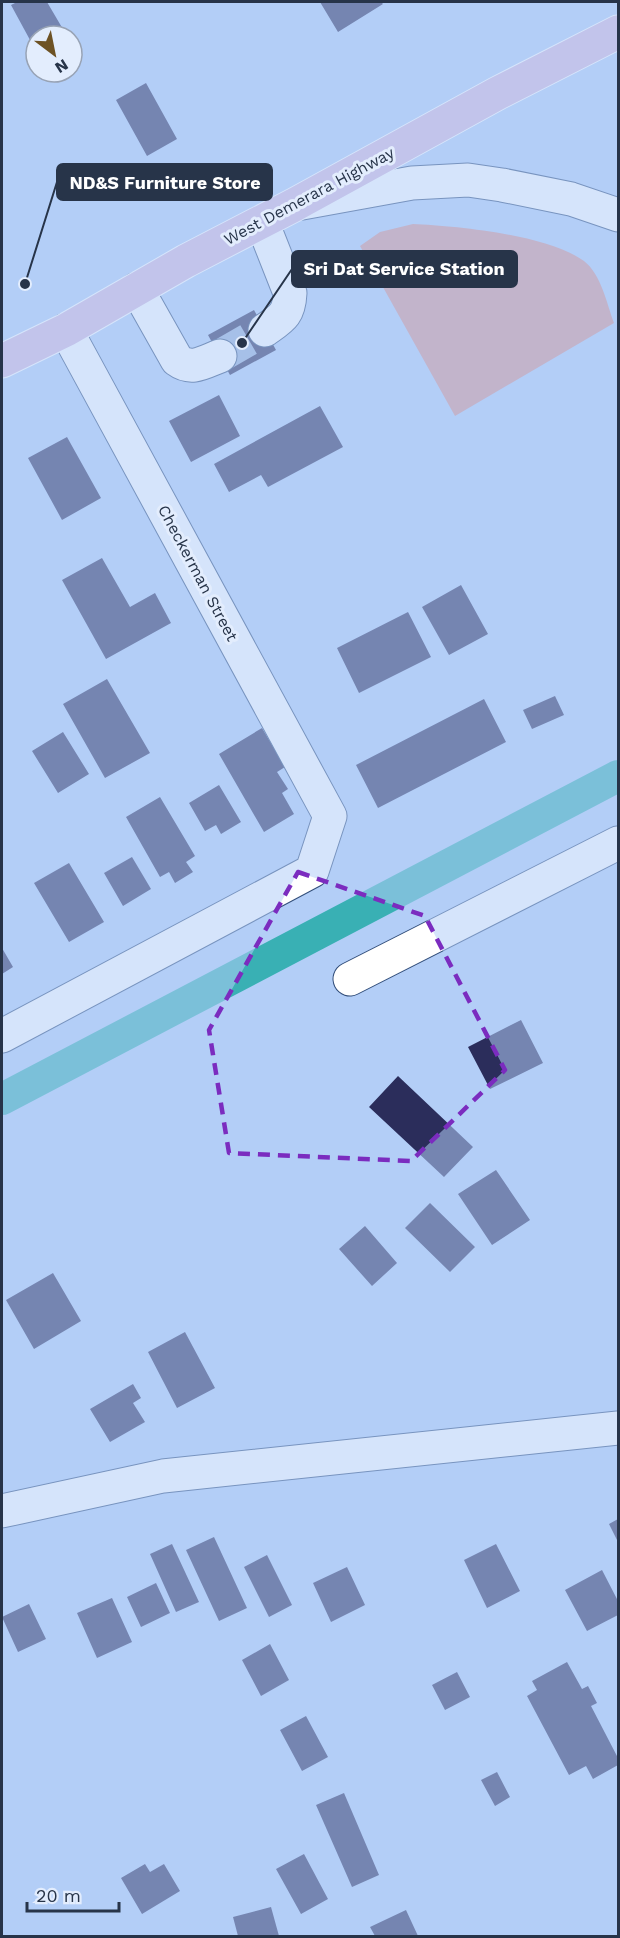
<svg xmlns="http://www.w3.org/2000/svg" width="620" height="1938" viewBox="0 0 620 1938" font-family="'Work Sans',sans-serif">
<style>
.green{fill:#d59596}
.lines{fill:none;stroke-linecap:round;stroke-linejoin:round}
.canal{stroke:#39b0b4;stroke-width:32}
.building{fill:#2b2d5b}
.minor-tunnel{stroke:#97afd4;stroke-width:33;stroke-dasharray:33 16;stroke-linecap:butt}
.minor-casing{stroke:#324e7a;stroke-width:35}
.major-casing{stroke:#fff;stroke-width:35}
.minor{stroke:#fff;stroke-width:33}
.major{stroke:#d4b9dc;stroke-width:33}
.marked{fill:none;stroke:#7b2cbf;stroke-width:4.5;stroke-dasharray:12 8;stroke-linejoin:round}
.labels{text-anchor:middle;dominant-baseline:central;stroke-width:6;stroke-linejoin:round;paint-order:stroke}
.street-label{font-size:16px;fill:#273449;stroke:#e3edfd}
.leader{fill:none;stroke:#273449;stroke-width:2}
.callout-dot{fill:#273449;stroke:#e3edfd;stroke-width:2}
.callout{fill:#273449;stroke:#273449;stroke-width:2}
.callout-label{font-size:18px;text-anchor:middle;font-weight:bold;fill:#fff}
</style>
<rect width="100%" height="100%" fill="#b3cef7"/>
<path class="green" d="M413,224C458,226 548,235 584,261C601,274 607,304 614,323L455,416L360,246L380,232Z"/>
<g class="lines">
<path class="canal" d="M2,1099L618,776"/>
</g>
<path class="building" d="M17,2H47L67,36H36V51L11,5Z
M320,2H381L383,4L338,32Z
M146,83L177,139L147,156L116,100Z
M254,310L276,350L230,375L208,335Z
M219,395L240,436L191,462L169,421Z
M320,406L343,447L268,487L261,475L229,492L214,464Z
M67,437L101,498L62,520L28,458Z
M102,558L130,607L155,593L171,623L106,659L62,580Z
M461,585L488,634L449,655L422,607Z
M408,612L431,657L359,693L337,648Z
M107,679L150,753L105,778L63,704Z
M555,696L564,715L532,729L523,710Z
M484,699L506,742L378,808L356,765Z
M262,728L285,767L277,772L288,789L282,793L294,814L264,832L219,754Z
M63,732L89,774L58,793L32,751Z
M219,785L241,822L221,834L216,825L205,831L189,803Z
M160,797L195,856L186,862L193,872L175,883L169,872L160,877L126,817Z
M132,857L151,889L123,906L104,873Z
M69,863L104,922L69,942L34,883Z
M2,948L13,967L2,974Z
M521,1020L543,1063L490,1089L468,1047Z
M398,1076L473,1147L444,1177L369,1107Z
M496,1170L530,1220L492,1245L458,1194Z
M430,1203L475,1247L450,1272L405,1228Z
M365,1226L397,1263L372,1286L339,1249Z
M53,1273L81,1321L34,1349L6,1300Z
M185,1332L215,1388L177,1408L148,1352Z
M133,1384L141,1398L133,1403L145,1422L110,1442L90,1409Z
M618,1519V1542L609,1524Z
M214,1537L247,1608L219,1621L186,1550Z
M172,1544L199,1602L176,1612L150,1554Z
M496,1544L520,1591L487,1608L464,1560Z
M267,1555L292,1605L269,1617L244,1567Z
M347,1567L365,1605L331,1622L313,1583Z
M602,1570L618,1601V1615L587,1631L565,1590Z
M156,1583L170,1613L141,1627L127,1597Z
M112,1598L132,1642L97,1658L77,1613Z
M29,1604L46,1639L18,1652L2,1617Z
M270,1644L289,1680L261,1696L242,1660Z
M567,1662L582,1689L588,1686L597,1703L591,1706L618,1758V1765L593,1779L586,1766L569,1775L527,1696L537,1690L532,1681Z
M457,1672L470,1697L445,1710L432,1685Z
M306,1716L328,1757L302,1771L280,1730Z
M497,1772L510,1797L495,1806L481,1780Z
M344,1793L379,1875L352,1887L316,1805Z
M304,1854L328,1899L301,1914L276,1869Z
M145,1864L150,1872L164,1864L180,1891L142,1914L121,1878Z
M271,1907L279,1936H238L233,1917Z
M406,1910L418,1936H375L370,1927Z"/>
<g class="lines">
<path class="minor-tunnel" d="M220,356L265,330"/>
<defs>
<path id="minor" d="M302,203L412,183L468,180L502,185L571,199L618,215
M262,222L290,293C289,315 282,318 265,330
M137,289L177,360C192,371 204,362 220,356
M350,979L618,843
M2,1036L312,871L330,816L66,330
M2,1511L163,1476L618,1428"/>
<path id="major" d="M2,361L66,330L186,261L294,205L498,93L618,32"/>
</defs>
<use href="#minor" class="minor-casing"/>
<use href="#major" class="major-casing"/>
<use href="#minor" class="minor"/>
<use href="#major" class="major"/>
</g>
<path d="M0 0H620V1938H0ZM298,872L425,916L505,1070L411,1161L229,1153L209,1030Z" fill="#b3cef7" fill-opacity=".55" fill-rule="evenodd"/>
<path class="marked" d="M298,872L425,916L505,1070L411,1161L229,1153L209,1030Z"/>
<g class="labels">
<g class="street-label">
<text transform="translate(309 196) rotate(-28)">West Demerara Highway</text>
<text transform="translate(198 573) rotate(62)">Checkerman Street</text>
</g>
</g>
<path class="leader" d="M25 284L57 182M242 343L292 269"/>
<g class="callout-dot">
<circle cx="25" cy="284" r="6"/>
<circle cx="242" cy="343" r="6"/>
</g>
<g class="callout">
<rect x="57" y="164" width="215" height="36" rx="6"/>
<rect x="292" y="251" width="225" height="36" rx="6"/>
</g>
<g class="callout-label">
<text x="165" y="189">ND&amp;S Furniture Store</text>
<text x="404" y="275">Sri Dat Service Station</text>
</g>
<rect width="620" height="1938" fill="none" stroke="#273449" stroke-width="6"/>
<g transform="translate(54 54) rotate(148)"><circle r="28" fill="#e3edfd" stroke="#98a3b5" stroke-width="1.5"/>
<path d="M0-4.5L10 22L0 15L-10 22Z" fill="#6d5224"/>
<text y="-9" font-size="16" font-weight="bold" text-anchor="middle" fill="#273449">N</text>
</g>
<path d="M27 1902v9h92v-9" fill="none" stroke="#273449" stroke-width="3"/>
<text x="36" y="1902" font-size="18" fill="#273449" stroke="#e3edfd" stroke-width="4.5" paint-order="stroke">20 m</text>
</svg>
